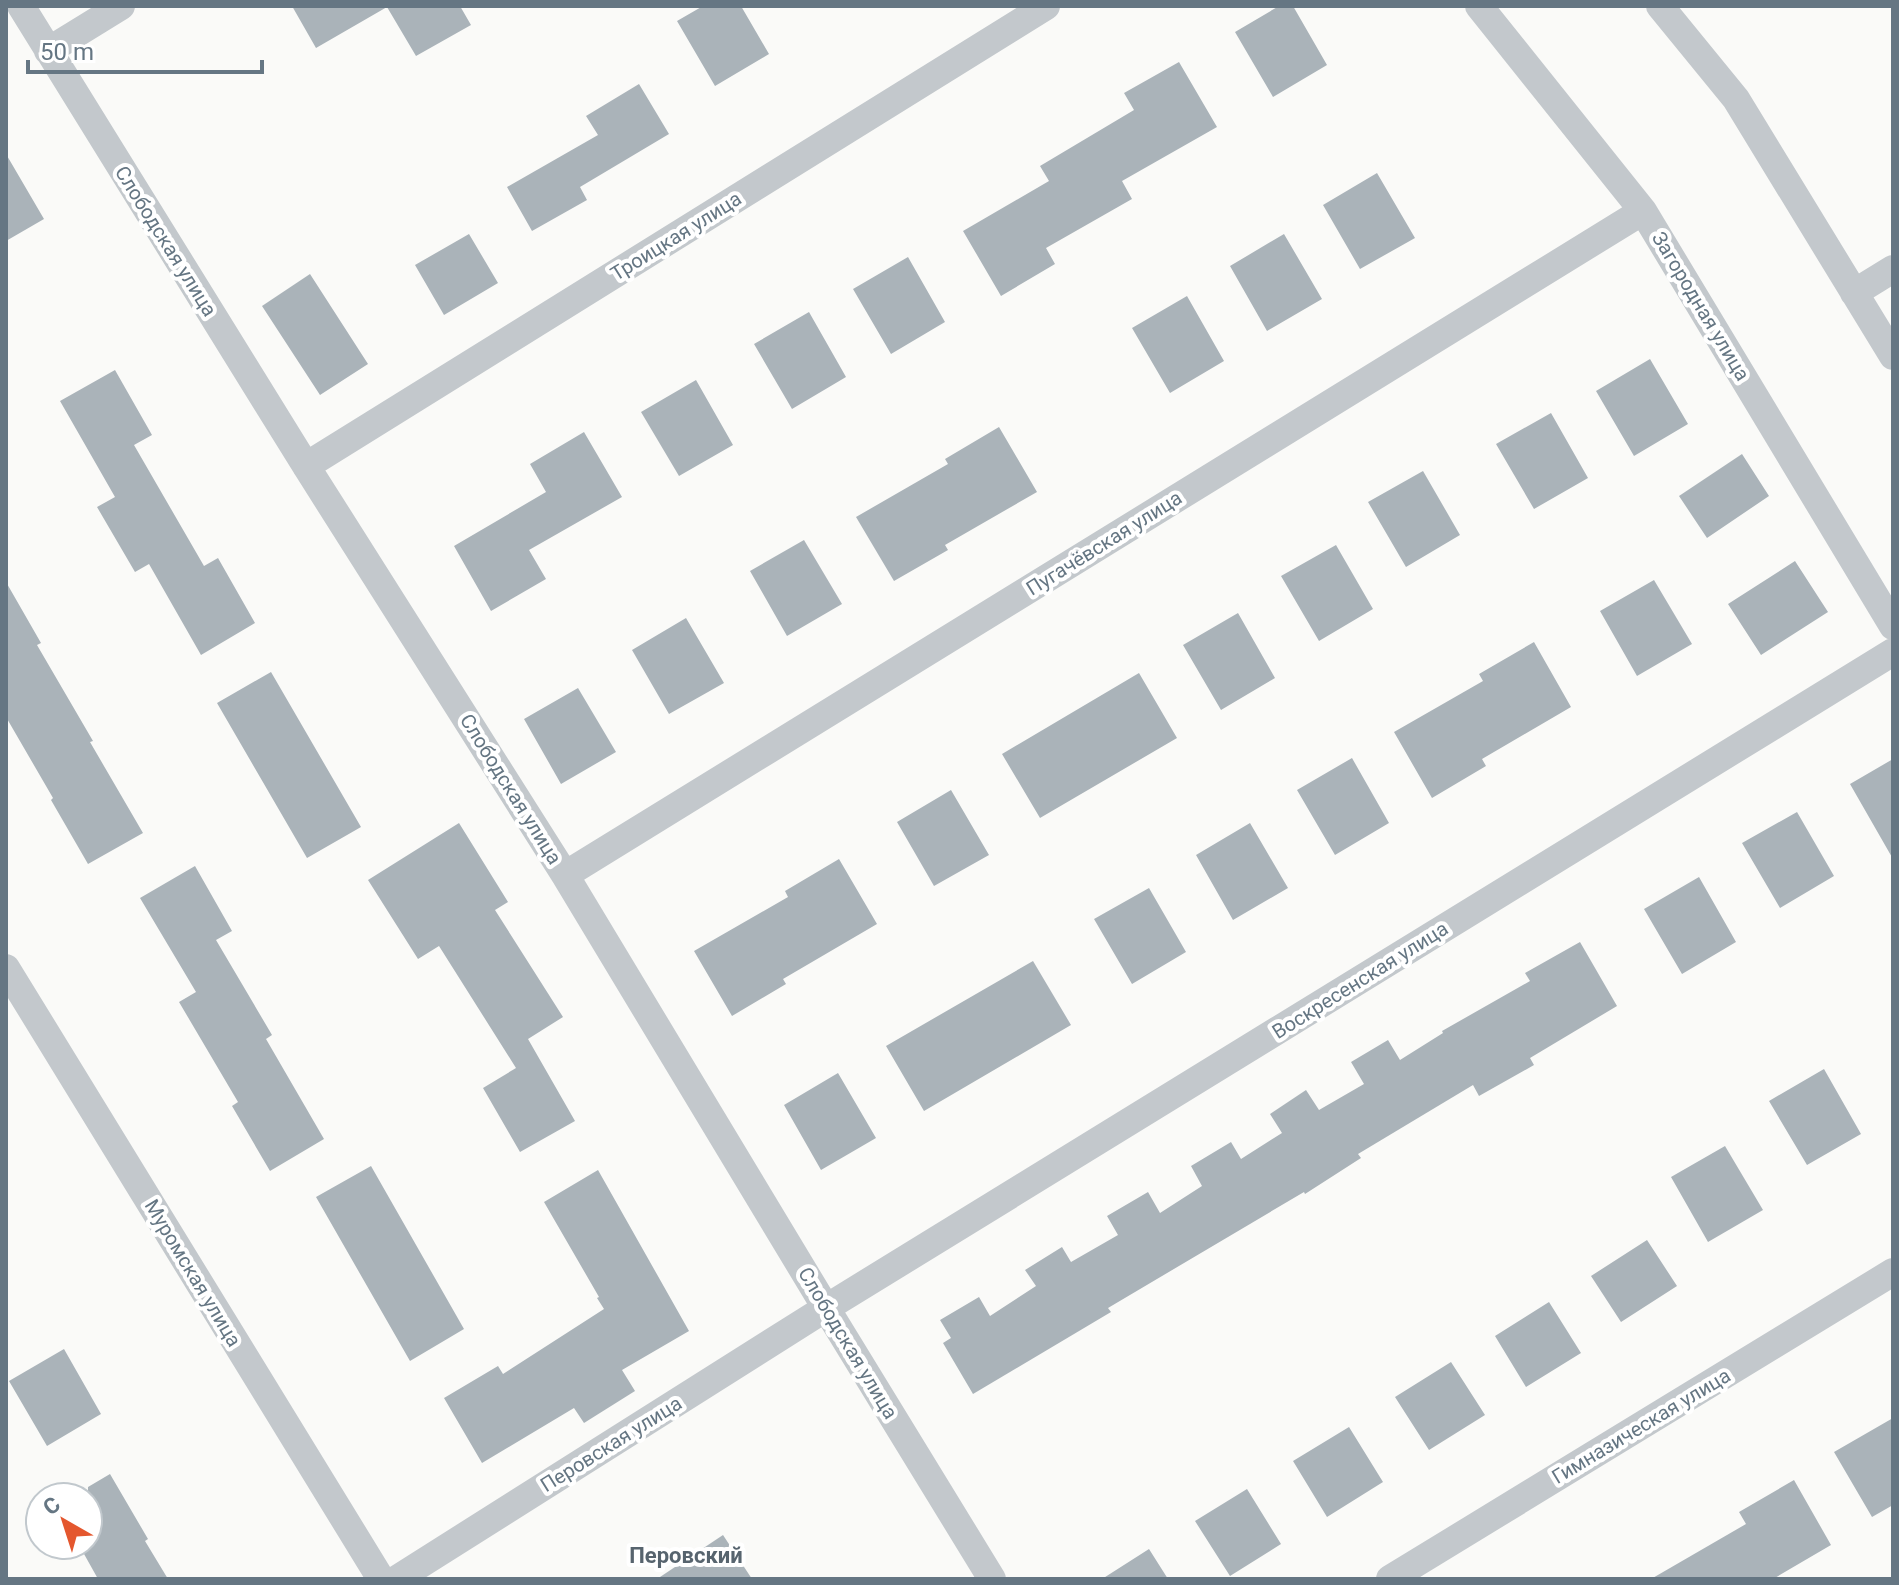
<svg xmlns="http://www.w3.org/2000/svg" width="1899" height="1585" viewBox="0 0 1899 1585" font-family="Roboto,sans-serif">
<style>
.building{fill:#aab3b9}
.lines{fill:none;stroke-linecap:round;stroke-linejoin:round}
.minor{stroke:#c3c8cc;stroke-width:28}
.labels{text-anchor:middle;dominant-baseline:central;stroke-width:8;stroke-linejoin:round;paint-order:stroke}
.street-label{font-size:20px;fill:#657683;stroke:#fff}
.neighbourhood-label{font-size:22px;font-weight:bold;fill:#57646e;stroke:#fff}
</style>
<rect width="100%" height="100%" fill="#fafaf8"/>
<path class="building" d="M292,6H460L471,25L416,56L387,7L316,48Z
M703,6H741L769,54L715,86L677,21Z
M1279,6H1293L1327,65L1273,97L1235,32Z
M1179,62L1217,127L1122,181L1132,199L1046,248L1055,264L1001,296L963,231L1049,181L1040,166L1134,110L1124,93Z
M639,84L669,134L580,187L587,200L532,231L507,187L598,135L586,116Z
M6,154L44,219L6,241Z
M1377,173L1415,238L1360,269L1323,205Z
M469,234L498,283L444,315L415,265Z
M1284,234L1322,299L1267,331L1230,266Z
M908,257L945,322L891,354L853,289Z
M310,274L368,364L320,395L262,306Z
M1187,296L1224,361L1170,393L1132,328Z
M809,312L846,377L792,409L754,344Z
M1650,359L1688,424L1634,456L1596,391Z
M115,370L152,435L134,445L204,566L218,558L255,623L201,655L149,564L135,572L97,507L115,497L60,401Z
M696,380L733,445L679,476L641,412Z
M1551,413L1588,478L1534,509L1496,444Z
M999,427L1037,492L945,545L948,550L894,581L856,517L948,464L945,459Z
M584,432L622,497L529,550L546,579L491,611L454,546L546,492L530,464Z
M1742,454L1769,496L1707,538L1679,496Z
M1423,471L1460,535L1406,567L1368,502Z
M804,540L842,604L787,636L750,571Z
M1336,545L1373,609L1319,641L1281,576Z
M1795,561L1828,612L1761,655L1728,604Z
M1654,580L1692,644L1637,676L1600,611Z
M6,582L41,643L37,645L93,741L90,742L143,833L88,864L51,800L53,798L6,717Z
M1238,613L1275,678L1221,710L1183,645Z
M686,618L724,683L669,714L632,650Z
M1534,642L1571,707L1482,759L1486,766L1432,798L1394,732L1483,681L1479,674Z
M271,672L361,827L307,858L217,703Z
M1139,673L1177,738L1040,818L1002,754Z
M578,688L616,752L561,784L524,719Z
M1352,758L1389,823L1335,855L1297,790Z
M1893,759V859L1850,784Z
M951,790L989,855L934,886L897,822Z
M1797,812L1834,876L1780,908L1742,843Z
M459,823L508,902L495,910L563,1017L528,1039L575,1121L520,1152L483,1088L516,1068L439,946L418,959L368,880Z
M1250,823L1288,888L1233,920L1196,855Z
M839,859L877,924L783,979L786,984L732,1016L694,951L788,897L785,891Z
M195,866L232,931L216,940L272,1035L266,1039L324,1139L270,1171L232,1106L238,1102L179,1002L196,992L140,898Z
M1699,877L1736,942L1682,974L1644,909Z
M1149,888L1186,952L1132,984L1094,919Z
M1580,942L1617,1006L1530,1058L1534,1065L1479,1096L1473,1085L1358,1154L1361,1158L1305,1194L1304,1192L1108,1308L1111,1312L973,1394L943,1343L951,1338L940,1320L979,1297L990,1316L1036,1286L1025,1270L1062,1247L1071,1262L1118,1235L1107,1216L1148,1192L1160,1213L1202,1186L1191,1166L1231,1142L1241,1159L1282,1133L1270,1114L1306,1090L1319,1110L1364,1084L1351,1062L1388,1040L1400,1060L1443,1033L1442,1031L1530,981L1525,973Z
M1033,961L1071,1025L924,1111L886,1046Z
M1824,1069L1861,1134L1807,1165L1769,1101Z
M838,1073L876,1138L821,1170L784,1105Z
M1725,1146L1763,1210L1708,1242L1671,1177Z
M371,1166L464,1329L410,1361L316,1197Z
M598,1170L689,1331L622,1370L635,1391L584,1423L574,1408L482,1463L444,1398L498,1366L503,1374L604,1309L597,1298L599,1297L544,1202Z
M1647,1240L1677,1286L1621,1322L1591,1276Z
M1549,1302L1581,1353L1526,1387L1495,1336Z
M64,1349L101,1414L47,1446L9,1381Z
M1451,1362L1485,1415L1429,1450L1395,1397Z
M1893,1418V1505L1872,1517L1834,1452Z
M1349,1427L1383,1482L1327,1517L1293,1461Z
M110,1474L148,1539L145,1541L168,1579H98L79,1545H88V1487Z
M1794,1480L1831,1545L1773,1579H1651L1746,1524L1739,1512Z
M1247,1489L1281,1544L1230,1576L1195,1521Z
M723,1535L752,1579H657Z
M1149,1549L1168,1579H1102Z"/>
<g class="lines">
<path class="minor" d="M21,6L306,466L565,875L826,1308L992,1579
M1479,6L1643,211L1893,626
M1660,6L1736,99L1893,356
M48,51L121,6
M1854,293L1893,269
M306,466L1046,6
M565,875L1643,211
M6,968L381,1579
M397,1579L826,1308L1893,652
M1390,1579L1893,1272"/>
</g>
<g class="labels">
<g class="street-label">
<text transform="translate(676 236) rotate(-32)">Троицкая улица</text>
<text transform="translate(166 241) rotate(58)">Слободская улица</text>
<text transform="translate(1701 306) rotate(59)">Загородная улица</text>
<text transform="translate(1104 543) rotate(-32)">Пугачёвская улица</text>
<text transform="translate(511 789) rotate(58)">Слободская улица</text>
<text transform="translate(1360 980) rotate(-32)">Воскресенская улица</text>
<text transform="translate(193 1273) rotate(59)">Муромская улица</text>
<text transform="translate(848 1343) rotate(59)">Слободская улица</text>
<text transform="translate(1641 1426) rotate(-31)">Гимназическая улица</text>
<text transform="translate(611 1444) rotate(-32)">Перовская улица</text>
</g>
<g class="neighbourhood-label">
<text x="686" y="1555">Перовский</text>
</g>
</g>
<rect width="1899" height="1585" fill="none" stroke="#657683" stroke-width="16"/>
<g transform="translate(64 1521) rotate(321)"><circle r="38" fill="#ffffff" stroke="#c1c8cd" stroke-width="2"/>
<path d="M0-6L14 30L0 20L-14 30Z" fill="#e4572e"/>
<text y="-12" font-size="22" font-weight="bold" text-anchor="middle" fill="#657683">С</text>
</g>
<path d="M28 60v12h234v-12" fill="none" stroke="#657683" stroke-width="4"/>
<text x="40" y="60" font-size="24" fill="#657683" stroke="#ffffff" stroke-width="6" paint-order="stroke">50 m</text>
</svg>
